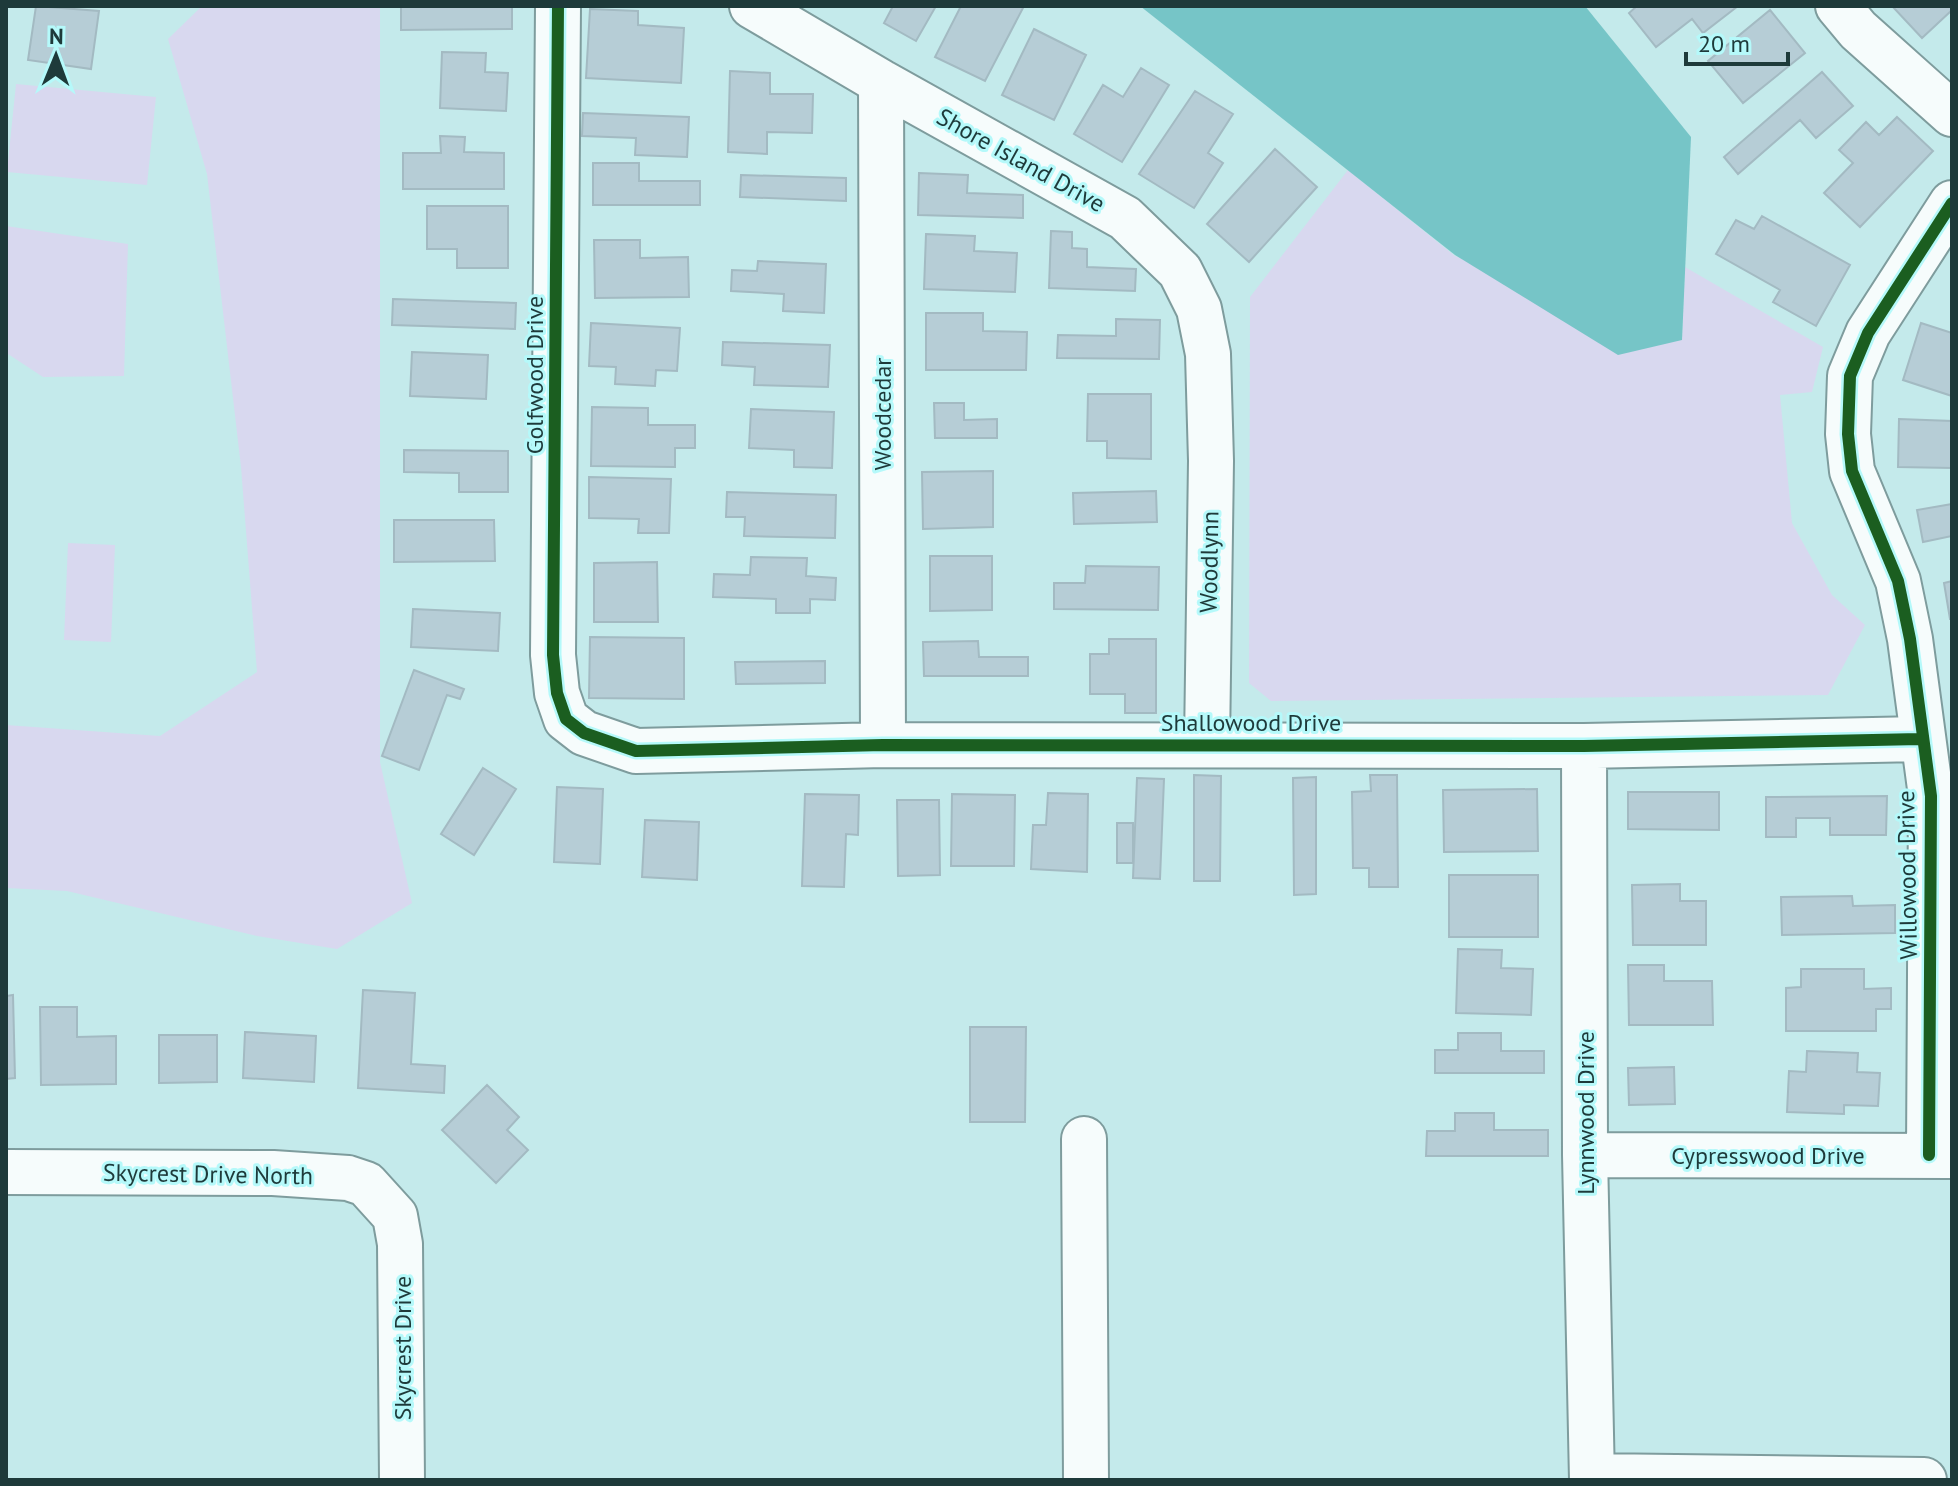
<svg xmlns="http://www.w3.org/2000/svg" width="1958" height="1486" viewBox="0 0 1958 1486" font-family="'PT Sans',sans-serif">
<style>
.green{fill:#d8d8ef}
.water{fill:#76c5c7}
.building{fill:#b6cdd6;stroke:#a3bac2;stroke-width:2}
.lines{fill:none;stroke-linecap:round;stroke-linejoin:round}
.minor-casing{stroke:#7e9c9d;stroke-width:48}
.minor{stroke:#f6fcfc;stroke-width:44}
.cycleway-casing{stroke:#b5f9fa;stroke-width:17}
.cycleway{stroke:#1b5e20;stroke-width:12}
.labels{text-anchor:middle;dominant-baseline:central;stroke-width:6;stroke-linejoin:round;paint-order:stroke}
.street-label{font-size:24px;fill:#1e3a3a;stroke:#b5f9fa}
</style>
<rect width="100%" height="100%" fill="#c4eaeb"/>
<path class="green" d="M202,6H380V762L412,903L337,949L257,936L67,891L6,888V725L160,736L257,672L241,467L207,174L168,39Z
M16,84L156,97L147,185L7,172Z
M1348,170L1455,256L1682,339L1685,267L1823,347L1812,392L1780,395L1792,523L1832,595L1865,625L1828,695L1271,701L1249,683L1250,297Z
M6,226L128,244L124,376L43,377L8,354Z
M68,543L115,545L111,642L64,640Z"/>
<path class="water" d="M1140,6H1585L1691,137L1682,340L1618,355L1455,255Z"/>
<path class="building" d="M36,6L99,11L91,69L28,60Z
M401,6H512V29L401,30Z
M893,6H936L916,41L884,23Z
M961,6H1024L985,81L935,57Z
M1637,6H1738L1703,33L1692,19L1656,47L1629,13Z
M1892,6H1952V10L1922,38Z
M590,9L638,11V25L684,28L681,83L586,78Z
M1770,10L1805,53L1743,103L1708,61Z
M1034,29L1086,55L1054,120L1002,95Z
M442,52L486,53L485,72L508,73L506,111L440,108Z
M1141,68L1169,85L1122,162L1074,134L1103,85L1123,97Z
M730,71L770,73V94H813L812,133L767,132V154L728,152Z
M1822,72L1853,106L1816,138L1800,120L1738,174L1724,157Z
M1195,91L1233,114L1208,153L1223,163L1194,208L1139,174Z
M583,113L689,117L687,157L635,155L636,138L582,136Z
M1897,117L1933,151L1860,227L1824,193L1853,163L1839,150L1866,122L1879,135Z
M440,136L465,137L464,152L504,153V189H403V153H441Z
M1275,149L1317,187L1249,262L1207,224Z
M593,163H639V181H700V205H593Z
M919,173L968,175L967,193L1023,195V218L918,215Z
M741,175L846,178V201L740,197Z
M427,206H508V268H457V249H427Z
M1762,216L1850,265L1816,326L1773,302L1780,290L1716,254L1736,220L1754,229Z
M1051,231L1072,232V248L1087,249V267L1136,269L1135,291L1049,288Z
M926,234L975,236L974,251L1017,253L1015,292L924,289Z
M594,240H640V258L688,257L689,297L595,298Z
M758,261L826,264L824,313L783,311L784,294L731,291L732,270L757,271Z
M393,299L516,303L515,329L392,325Z
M926,313H983V331L1027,332L1026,370H926Z
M1116,319L1160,320L1159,359L1057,358L1058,335L1116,336Z
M591,323L680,328L677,371L656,370L655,386L615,384L616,367L589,366Z
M1921,323L1952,333V396L1903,380Z
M723,342L830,345L828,387L754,385L755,367L722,365Z
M412,352L488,355L486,399L410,396Z
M1088,394H1151V459L1107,458V441H1087Z
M934,403H964V420L997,419V438H935Z
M592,407L648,408V425H695V448H675V467L591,466Z
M751,409L834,412L832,468L794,467V450L749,448Z
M1899,419L1952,421V468L1898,467Z
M404,450L508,451V492H459V473L404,472Z
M993,471V527L923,529L922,472Z
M589,477L671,479L669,533H638L639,519L589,518Z
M1156,491L1157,522L1074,524L1073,493Z
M727,492L836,495L835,538L744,536L745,517H726Z
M1952,504V536L1923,542L1917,510Z
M394,520H494L495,561L394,562Z
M930,556H992V610L930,611Z
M751,557L807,558L806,576L836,578L835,600L810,599V613H776V599L713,597L714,574L750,575Z
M657,562L658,622H594V563Z
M1086,566L1159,567L1158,610L1054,609V583H1085Z
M1952,581V619H1950L1944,583Z
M413,609L500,613L498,651L411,647Z
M590,637L684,638V699L589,698Z
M1109,639H1156V713H1125V694H1090V654H1109Z
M978,641L979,657H1028V676H924L923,642Z
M825,661V683L736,684L735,662Z
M414,670L464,689L460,699L447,695L419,770L382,756Z
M483,768L516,789L474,855L441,834Z
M1194,775L1221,776L1220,881H1194Z
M1370,775H1397L1398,887H1369V868H1353L1352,792L1371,791Z
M1316,777V894L1294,895L1293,778Z
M1137,778L1164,779L1160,879L1133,878Z
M557,787L603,789L600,864L554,862Z
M1537,789L1538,851L1444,852L1443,790Z
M1628,792H1719V830L1628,829Z
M1048,793L1088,794L1087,872L1031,869L1033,825H1046Z
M805,794L859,795L858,835L846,834L844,887L802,886Z
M952,794L1015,795L1014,866H951Z
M1887,796L1886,835H1830V818H1796V837H1766V797Z
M897,800H939L940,875L898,876Z
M645,820L699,822L697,880L642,877Z
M1117,823H1133V863H1117Z
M1449,875H1538V937H1449Z
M1680,884V901H1706V945H1633L1632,885Z
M1852,896L1853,906L1895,905V933L1782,935L1781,897Z
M1458,949L1502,950L1501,968L1533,969L1531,1015L1456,1013Z
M1628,965H1664V981H1712L1713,1025H1629Z
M1801,969H1864V989L1891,988V1009H1876V1031H1786V988L1801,987Z
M363,990L415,993L411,1064L445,1066L444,1093L358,1088Z
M13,995L15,1078L6,1079V996Z
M40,1007H77V1037L116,1036V1084L41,1085Z
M970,1027H1026L1025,1122H970Z
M245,1032L316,1036L314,1082L243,1078Z
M1458,1033H1501V1051H1544V1073H1435V1050H1458Z
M159,1035H217V1082L159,1083Z
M1807,1051L1858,1053L1857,1072L1880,1073L1878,1106L1844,1105V1114L1787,1112L1789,1071L1806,1072Z
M1674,1067L1675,1104L1629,1105L1628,1068Z
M487,1085L519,1117L507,1130L528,1150L496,1183L442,1130Z
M1455,1113H1494V1130H1548V1156H1426L1427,1131H1455Z"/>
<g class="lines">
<defs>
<path id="minor" d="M558,6L553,655L557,693L566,719L584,733L636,751L883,745L1584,746L1920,739
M752,6L881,82L1125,218L1180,271L1199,309L1208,354L1211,461L1207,744
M1838,6L1858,30L1952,114
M881,82L883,745
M1584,746L1585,1155L1592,1480
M1084,1139L1086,1480
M1585,1155L1952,1156
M1929,1155L1931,796L1910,639L1898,581L1852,471L1848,434L1850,376L1868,333L1952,203
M6,1172L273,1173L348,1178L366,1184L395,1216L400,1244L402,1480
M1592,1476L1924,1480"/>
</defs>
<use href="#minor" class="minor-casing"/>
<use href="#minor" class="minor"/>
<defs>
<path id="cycleway" d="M558,6L553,655L557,693L566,719L584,733L636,751L883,745L1584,746L1920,739
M1929,1155L1931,796L1910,639L1898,581L1852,471L1848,434L1850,376L1868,333L1952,203"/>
</defs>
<use href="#cycleway" class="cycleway-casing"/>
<use href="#cycleway" class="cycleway"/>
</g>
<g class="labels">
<g class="street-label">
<text transform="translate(1021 160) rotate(29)">Shore Island Drive</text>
<text transform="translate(534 375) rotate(-90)">Golfwood Drive</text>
<text transform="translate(882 414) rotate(-90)">Woodcedar</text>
<text transform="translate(1209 562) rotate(-89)">Woodlynn</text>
<text x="1251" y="722">Shallowood Drive</text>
<text transform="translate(1907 875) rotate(-91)">Willowood Drive</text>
<text transform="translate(1585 1113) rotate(-90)">Lynnwood Drive</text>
<text x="1768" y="1155">Cypresswood Drive</text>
<text transform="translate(208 1174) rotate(1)">Skycrest Drive North</text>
<text transform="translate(402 1348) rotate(-90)">Skycrest Drive</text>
</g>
</g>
<rect width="1958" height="1486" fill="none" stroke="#1e3a3a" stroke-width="16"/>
<g transform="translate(56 56) rotate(1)" stroke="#b5f9fa" stroke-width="6" paint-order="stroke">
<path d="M0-6L14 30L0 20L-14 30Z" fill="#1e3a3a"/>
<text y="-12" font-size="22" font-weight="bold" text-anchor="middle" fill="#1e3a3a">N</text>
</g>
<path d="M1686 52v12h102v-12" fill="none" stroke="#1e3a3a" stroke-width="4"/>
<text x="1698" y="52" font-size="24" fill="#1e3a3a" stroke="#b5f9fa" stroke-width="6" paint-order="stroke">20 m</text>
</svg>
